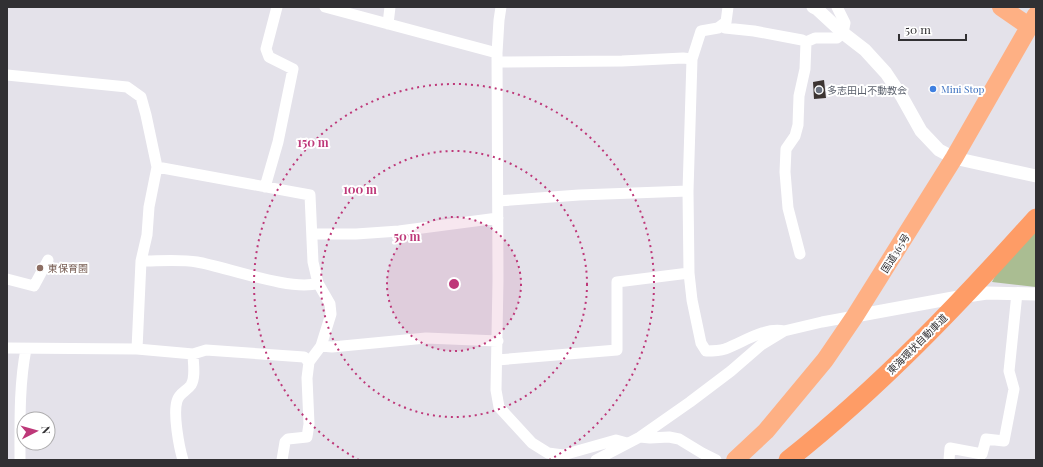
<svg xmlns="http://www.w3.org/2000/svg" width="1043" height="467" viewBox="0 0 1043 467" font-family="'Playfair Display','Noto Sans JP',serif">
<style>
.green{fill:#aabd92}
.building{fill:#3c3432}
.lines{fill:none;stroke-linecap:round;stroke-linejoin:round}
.minor{stroke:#fff;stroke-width:11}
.tertiary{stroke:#fff;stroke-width:13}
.trunk{stroke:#feb084;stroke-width:18}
.motorway{stroke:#fe9c66;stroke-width:19}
.ring{fill:none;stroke:#be3879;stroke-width:2;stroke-dasharray:2 4}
.shop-dot{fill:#3f7fe0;stroke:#fff;stroke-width:1.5}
.worship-dot{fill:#6b7280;stroke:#fff;stroke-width:1.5}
.education-dot{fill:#8d6e63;stroke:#fff;stroke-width:1.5}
.labels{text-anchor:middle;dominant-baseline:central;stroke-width:4;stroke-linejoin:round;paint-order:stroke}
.shop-label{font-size:10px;fill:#366cbe;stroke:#fff;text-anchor:start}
.worship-label{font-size:10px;fill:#5b616d;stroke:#fff;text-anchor:start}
.street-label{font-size:10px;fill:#313033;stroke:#fff}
.education-label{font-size:10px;fill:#785e54;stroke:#fff;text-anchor:start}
.centre{fill:#be3879;stroke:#fff;stroke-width:2}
.ring-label{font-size:12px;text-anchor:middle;font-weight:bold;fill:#be3879;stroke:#fff;stroke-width:4;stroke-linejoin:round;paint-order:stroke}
</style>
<rect width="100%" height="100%" fill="#e4e2ea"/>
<path class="green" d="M1036,223V287L992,282L1004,258Z"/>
<path class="building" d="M824,80L826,98L814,99L813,82Z"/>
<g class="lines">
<path class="minor" d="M325,7L497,53
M501,7L499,20L497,53L498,280L496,390L499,407L532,443L548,453L563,455L616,440L627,443
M728,7L726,22L718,28L701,31L692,59L688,191L689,273L692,300L701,343L706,351C712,351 719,351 725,349C744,342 764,327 784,331
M388,24L390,7
M722,25L725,28L754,31L802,40L806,42L805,69L799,96L798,125L795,136L786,149L785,172L788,208L800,254
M806,42L815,38H837L843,33L845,23L837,7
M497,62L622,61L683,58L692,59
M7,75L127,87L141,97L146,115L157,167
M265,187L278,142L293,69L269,57L266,49L277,7
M498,201L579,195L688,191
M312,234H356L399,231L498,218
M141,261C158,261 181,259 197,262C226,267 293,292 318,283
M7,279L34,286L48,260
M321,346L332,347L426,338L498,341
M7,348L137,349L193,354L206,350L304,357L309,362
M137,349L141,261L147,235L149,207L157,167L310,195L313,262L318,283L330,304L331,314L321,346L309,362L307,378L309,424L307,437L288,439L285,442L282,460
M497,360L617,350V282L689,273
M640,437L650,438L669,437L679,439L702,453L716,460
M20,460C20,423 19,385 26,349
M183,460C179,447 173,414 177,401C179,393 187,391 191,385C196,377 193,362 193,354
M596,460L640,437L690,402L731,371L761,345L784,331L822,322L855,316
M949,460L950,448L982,454L986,439L1004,441L1014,389L1009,371L1017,293"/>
<path class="tertiary" d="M813,7L817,9L843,33L865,50L886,73L902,97L921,131L939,150L954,158L1036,176
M855,316L953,298L987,293L1036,294"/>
<path class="trunk" d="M1001,7L1030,27
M735,460L766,431L825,360L855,316L954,158L1036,15"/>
<path class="motorway" d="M788,460C879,388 959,304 1036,218"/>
</g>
<circle cx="454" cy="284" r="67" fill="#be3879" fill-opacity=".12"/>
<g class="ring">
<circle cx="454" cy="284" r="67"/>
<circle cx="454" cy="284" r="133"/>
<path d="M359 460A200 200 0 1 1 549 460"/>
</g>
<circle class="shop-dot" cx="933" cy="89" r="4"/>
<circle class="worship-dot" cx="819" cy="90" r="4"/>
<circle class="education-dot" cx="40" cy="268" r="4"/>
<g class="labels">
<g class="shop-label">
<text x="941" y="89">Mini Stop</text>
</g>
<g class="worship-label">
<text x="827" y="90">多志田山不動教会</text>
</g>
<g class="street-label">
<text transform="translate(895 253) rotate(-58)">国道365号</text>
<text transform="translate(917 344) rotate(-45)">東海環状自動車道</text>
</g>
<g class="education-label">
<text x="48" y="268">東保育園</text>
</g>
</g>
<circle cx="454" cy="284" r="6" class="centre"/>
<g class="ring-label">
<text x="313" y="147">150 m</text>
<text x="360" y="194">100 m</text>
<text x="407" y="241">50 m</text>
</g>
<rect width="1043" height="467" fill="none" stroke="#313033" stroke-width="16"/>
<g transform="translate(36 431) rotate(84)"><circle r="19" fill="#ffffff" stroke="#adacad"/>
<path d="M0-3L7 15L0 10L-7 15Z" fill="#be3879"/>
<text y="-6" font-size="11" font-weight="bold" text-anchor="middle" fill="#313033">N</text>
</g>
<path d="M899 34v6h67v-6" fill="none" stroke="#313033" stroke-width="2"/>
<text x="905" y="34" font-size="12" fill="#313033" stroke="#ffffff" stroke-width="3" paint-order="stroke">50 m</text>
</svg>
